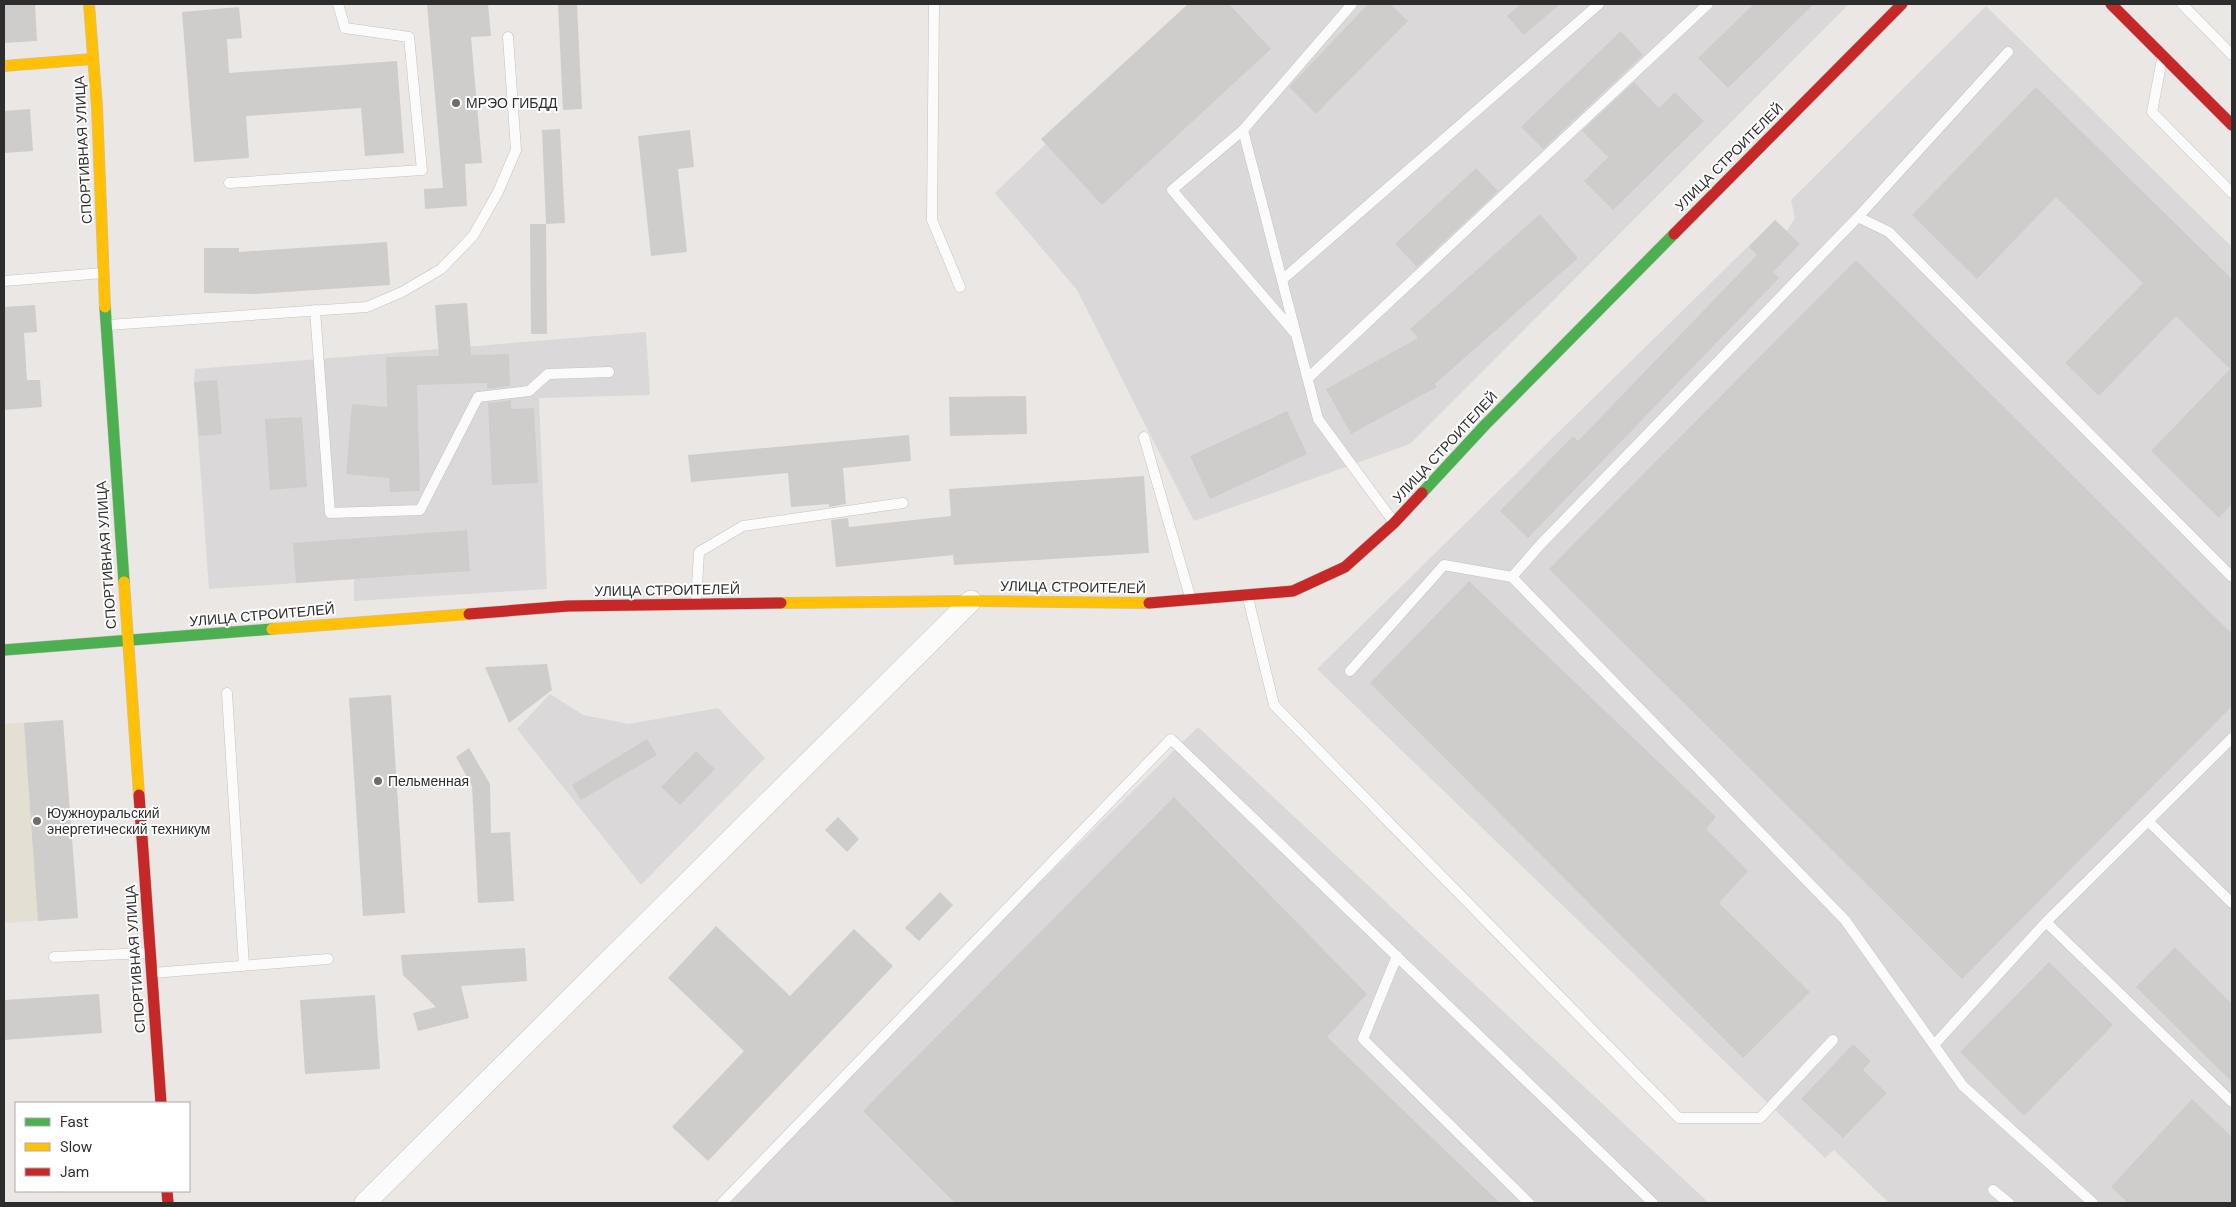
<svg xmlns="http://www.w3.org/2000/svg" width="2236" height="1207" viewBox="0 0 2236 1207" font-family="'DM Sans',sans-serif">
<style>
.industrial{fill:#dbd8da}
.education{fill:#e3dfd3}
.building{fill:#cfcdcb}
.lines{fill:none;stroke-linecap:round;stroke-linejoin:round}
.lane-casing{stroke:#c4c3c3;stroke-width:11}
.street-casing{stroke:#c4c3c3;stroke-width:22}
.fast-casing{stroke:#c4c3c3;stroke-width:12}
.slow-casing{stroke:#c4c3c3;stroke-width:12}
.jam-casing{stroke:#c4c3c3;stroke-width:12}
.lane{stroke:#fcfbfb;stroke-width:10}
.street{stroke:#fcfbfb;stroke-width:21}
.fast{stroke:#4caf50;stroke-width:11}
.slow{stroke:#ffc107;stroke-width:11}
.jam{stroke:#c62828;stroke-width:11}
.poi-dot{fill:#6f6e6d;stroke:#fff;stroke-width:2}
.labels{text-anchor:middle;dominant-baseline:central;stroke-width:4;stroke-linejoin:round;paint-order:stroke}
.poi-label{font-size:14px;fill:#2d2d2d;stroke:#fff;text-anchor:start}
.street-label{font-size:14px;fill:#2d2d2d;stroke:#fff}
</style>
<rect width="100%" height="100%" fill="#eae7e4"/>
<path class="industrial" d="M1191,4H1849L1410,444L1194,521L1077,290L995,193Z
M1986,6L2232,247V1203H1889L1834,1150L1825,1158L1317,669L1775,220L1787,231L1795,218L1791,200Z
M646,332L650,395L539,398L547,589L354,601V579L209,589L194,382L195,369Z
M550,694L583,715L629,724L718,708L765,758L641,885L517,729Z
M1198,727L1709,1203H714Z"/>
<path class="education" d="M63,720L78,918L4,923V724Z"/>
<path class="building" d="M4,4H35L37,41L4,43Z
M427,4H488L491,36L471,37L482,163L465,164L467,206L425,209L424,189L443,188Z
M558,4H577L582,109L563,110Z
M1188,4H1229L1271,49L1102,205L1041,139Z
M1368,4H1390L1408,21L1316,114L1289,87Z
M1521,4H1560L1524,35L1507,16Z
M1754,4H1814L1728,88L1698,58Z
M239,7L242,38L227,39L229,73L397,61L404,153L365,156L361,108L246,116L249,158L194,162L182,12Z
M1621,31L1643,55L1543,149L1521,127Z
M1634,82L1659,108L1675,92L1704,121L1613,210L1584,181L1608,157L1582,131Z
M2036,87L2232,279V504L2219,518L2151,451L2230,369L2176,316L2099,396L2065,363L2143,283L2056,197L1977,279L1912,215Z
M30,109L33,151L4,153V111Z
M560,129L565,223L546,224L542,130Z
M690,130L694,167L678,169L687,252L651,256L638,136Z
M1476,168L1498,191L1417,267L1395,244Z
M1540,214L1578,258L1435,384L1437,387L1351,434L1326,389L1418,338L1410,329Z
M1775,220L1800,244L1773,272L1779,278L1528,538L1500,511L1573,436L1578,441L1757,255L1749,247Z
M530,224H546L547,334H531Z
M387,242L390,285L255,294L204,293V248H239V252Z
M1856,260L2232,634V706L1962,979L1549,569Z
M467,303L471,355L509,354L510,386L487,389V383L417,385L420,491L390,492L389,478L346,474L352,404L387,407L386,357L439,356L435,305Z
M35,305L37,332L24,333L27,380H40L42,407L4,410V307Z
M217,380L222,434L199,436L194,382Z
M1026,396L1027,434L950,436L949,397Z
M511,400V409L534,408L538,483L492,485L488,403Z
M1287,411L1307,454L1210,499L1190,456Z
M302,417L307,487L270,490L265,419Z
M909,435L911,461L843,468L846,504L829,507V504L791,507L788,473L691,482L688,455Z
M1144,476L1149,553L954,565L953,555L836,567L831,520L848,518L849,527L951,516L949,489Z
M467,530L470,571L296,583L293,543Z
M1469,581L1716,817L1706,829L1748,871L1719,903L1810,992L1743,1058L1370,683Z
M547,664L552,690L509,723L485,667Z
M391,695L405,913L363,916L349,698Z
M63,720L78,918L38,921L24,723Z
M647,739L657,755L581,800L572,785Z
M469,748L490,784L491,833L510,832L514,901L478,903L472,786L456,757Z
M696,751L715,769L680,805L661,787Z
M1174,797L1367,994L1327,1037L1500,1203H955L863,1111Z
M838,817L859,839L847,852L825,830Z
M940,892L953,905L919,941L905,928Z
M716,926L790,996L854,929L893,966L708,1161L672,1127L744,1051L668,978Z
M2175,947L2232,1004V1082L2136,987Z
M525,948L527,981L461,986L469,1018L418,1031L413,1013L436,1007L403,975L401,955Z
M2049,962L2113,1025L2024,1116L1960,1052Z
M99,994L102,1033L4,1040V1000Z
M375,995L380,1069L305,1074L300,1000Z
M1853,1044L1871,1061L1863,1070L1887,1093L1843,1138L1801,1099Z
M2192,1099L2232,1137V1203H2128L2111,1187Z"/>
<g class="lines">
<defs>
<path id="lane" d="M934,4L932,220L960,287
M1352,4L1243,130L1318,419L1393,521
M2182,4L2232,55
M2162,59L2152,112L2232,193
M1243,130L1172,190L1294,332
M229,183L422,170L409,37L345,28L338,4
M1858,217L1889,232L2232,577
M1282,280L1599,4
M4,281L103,273
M315,310L330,513L420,510L478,397L529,391L548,374L609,372
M108,325L367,307L402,292L441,269L473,236L498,192L516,150L508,37
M1308,378L1708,4
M1144,437L1191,600
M1512,577L1845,920L1963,1086L2093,1203
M1248,598L1274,705L1679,1118H1760L1833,1040
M696,604L699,552L743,526L903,503
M1350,671L1444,565L1512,577L1540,545L1858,217L2008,52
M227,693L244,966
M2148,821L2232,903
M2046,922L2232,1102
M1397,956L1363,1039L1529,1203
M54,957L149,953
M152,973L328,959
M1934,1045L2046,922L2232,738
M1993,1190L2009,1203
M722,1203L1171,739L1653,1203"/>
<path id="street" d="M365,1203L971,601"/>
<path id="fast" d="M105,307L124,582
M1422,493L1485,425L1674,234
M4,650L272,629"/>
<path id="slow" d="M89,4L97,107L105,307
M4,66L92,59
M124,582L139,795
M781,603L971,601L1149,603
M272,629L469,614"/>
<path id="jam" d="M2111,4L2232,125
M1674,234L1902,4
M1149,603L1293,591L1345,567L1394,523L1422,493
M469,614L568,606L781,603
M139,795L161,1103
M167,1191L168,1203"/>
</defs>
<use href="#lane" class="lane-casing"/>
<use href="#street" class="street-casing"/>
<use href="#fast" class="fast-casing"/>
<use href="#slow" class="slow-casing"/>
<use href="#jam" class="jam-casing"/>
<use href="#lane" class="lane"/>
<use href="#street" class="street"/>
<use href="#fast" class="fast"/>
<use href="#slow" class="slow"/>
<use href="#jam" class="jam"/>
</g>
<g class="poi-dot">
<circle cx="456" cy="103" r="5"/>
<circle cx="378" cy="781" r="5"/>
<circle cx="37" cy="821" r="5"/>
</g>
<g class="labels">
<g class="poi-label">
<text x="466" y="103">МРЭО ГИБДД</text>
<text x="388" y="781">Пельменная</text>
<text x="47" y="813">Юужноуральский<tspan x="47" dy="16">энергетический техникум</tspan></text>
</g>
<g class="street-label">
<text transform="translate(83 150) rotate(-93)">СПОРТИВНАЯ УЛИЦА</text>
<text transform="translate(1729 157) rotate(-45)">УЛИЦА СТРОИТЕЛЕЙ</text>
<text transform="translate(1445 447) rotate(-47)">УЛИЦА СТРОИТЕЛЕЙ</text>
<text transform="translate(106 555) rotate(-94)">СПОРТИВНАЯ УЛИЦА</text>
<text transform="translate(1073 587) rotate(1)">УЛИЦА СТРОИТЕЛЕЙ</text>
<text transform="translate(667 590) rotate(-1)">УЛИЦА СТРОИТЕЛЕЙ</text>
<text transform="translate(262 615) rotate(-5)">УЛИЦА СТРОИТЕЛЕЙ</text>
<text transform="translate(135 959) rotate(-94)">СПОРТИВНАЯ УЛИЦА</text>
</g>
</g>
<rect width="2236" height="1207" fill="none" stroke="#2d2d2d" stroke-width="10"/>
<rect x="15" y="1102" width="175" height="90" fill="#ffffff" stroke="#ababab"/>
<rect x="25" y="1118" width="25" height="8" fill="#4caf50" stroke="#ababab"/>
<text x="60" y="1127" font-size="15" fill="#2d2d2d">Fast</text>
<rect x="25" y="1143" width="25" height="8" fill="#ffc107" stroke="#ababab"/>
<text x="60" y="1152" font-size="15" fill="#2d2d2d">Slow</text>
<rect x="25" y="1168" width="25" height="8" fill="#c62828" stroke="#ababab"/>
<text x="60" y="1177" font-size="15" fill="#2d2d2d">Jam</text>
</svg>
